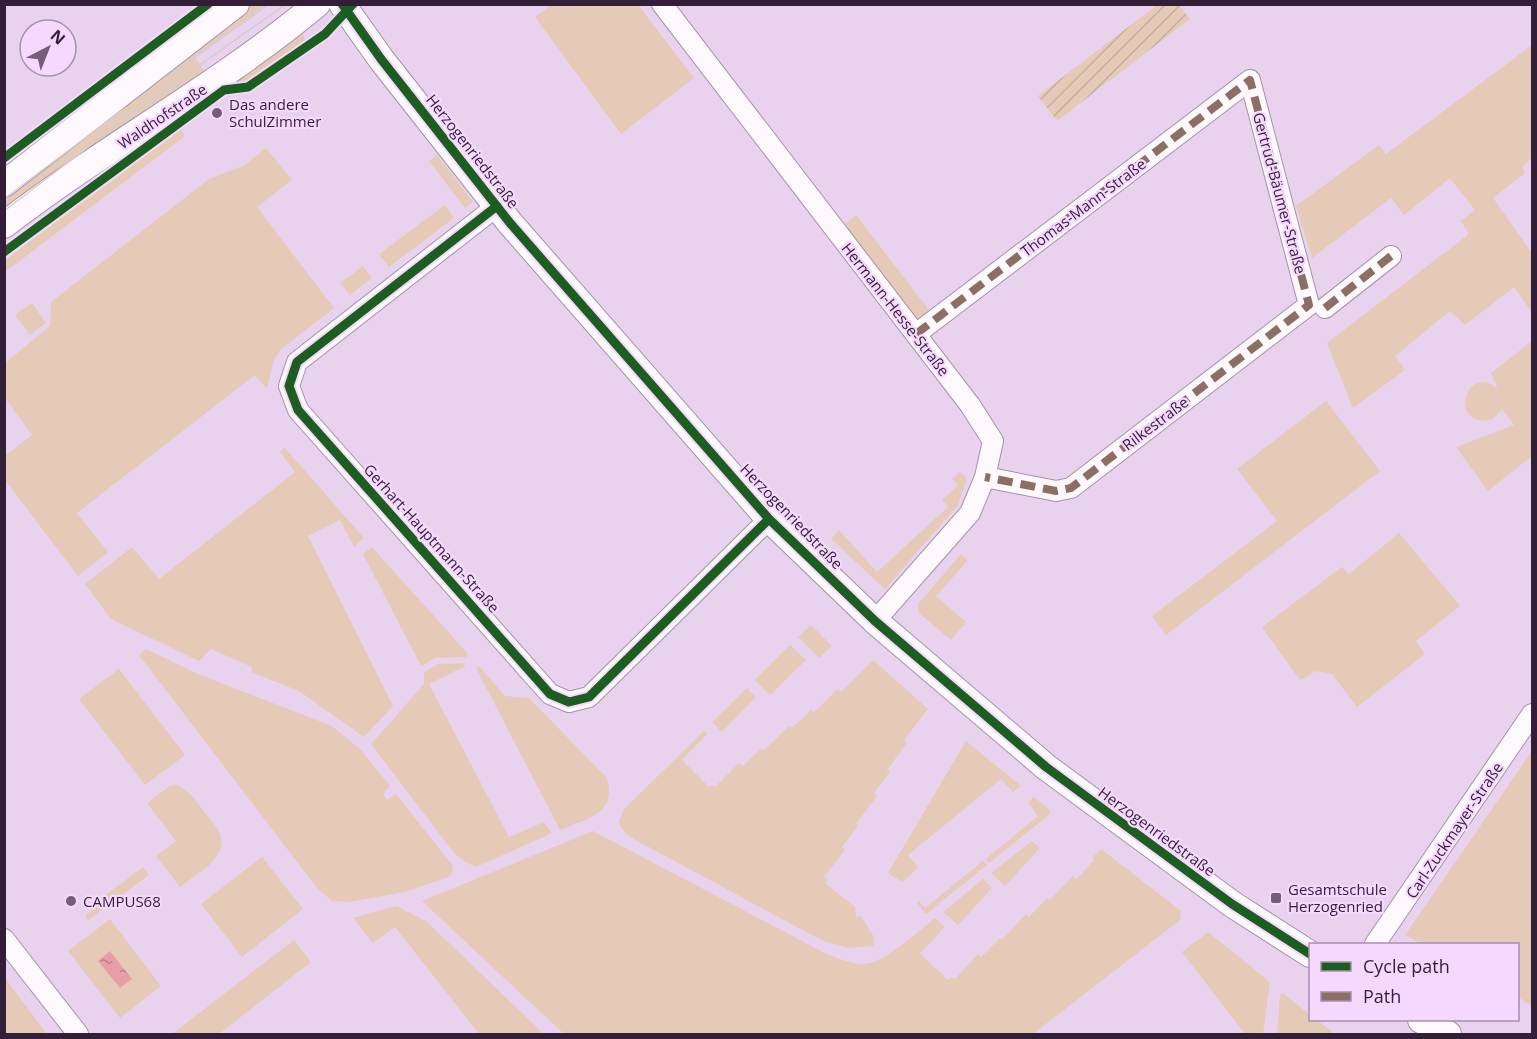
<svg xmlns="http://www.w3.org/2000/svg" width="1537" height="1039" viewBox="0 0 1537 1039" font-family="'Open Sans',sans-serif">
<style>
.green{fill:#e6cab8}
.garden{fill:url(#garden-furrows)}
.water{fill:url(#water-ripples)}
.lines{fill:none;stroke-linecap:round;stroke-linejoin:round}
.minor-casing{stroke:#a492a9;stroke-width:22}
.tertiary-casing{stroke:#a492a9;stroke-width:28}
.minor{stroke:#fcf8fc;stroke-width:20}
.tertiary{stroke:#fcf8fc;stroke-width:26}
.tram{stroke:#d3ccd4;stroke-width:1.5}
.quiet{stroke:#8d6e63;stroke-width:8;stroke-dasharray:15 8;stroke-linecap:butt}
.cycleway-casing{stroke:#f6d8ff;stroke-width:13}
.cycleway{stroke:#1b5e20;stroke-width:9}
.poi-dot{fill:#725e77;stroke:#f6d8ff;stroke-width:2}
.labels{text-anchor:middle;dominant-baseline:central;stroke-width:4.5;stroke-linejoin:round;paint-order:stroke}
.poi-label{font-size:15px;fill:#321f37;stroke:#f6d8ff;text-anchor:start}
.street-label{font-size:15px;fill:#321f37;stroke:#f6d8ff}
</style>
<defs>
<pattern id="garden-furrows" width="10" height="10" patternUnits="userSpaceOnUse" patternTransform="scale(1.5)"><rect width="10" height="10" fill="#e6cab8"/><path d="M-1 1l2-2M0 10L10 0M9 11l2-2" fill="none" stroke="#c6ad9f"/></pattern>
<pattern id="water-ripples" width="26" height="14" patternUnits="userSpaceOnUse" patternTransform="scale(1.5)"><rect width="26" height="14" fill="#e89ea7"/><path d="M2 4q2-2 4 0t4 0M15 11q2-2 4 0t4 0" fill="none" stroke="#bd8089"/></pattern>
</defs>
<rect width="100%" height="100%" fill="#e8d2ee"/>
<path class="green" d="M248,5H266L195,57L204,71L74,165L5,219V192Z
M551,5L639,6L694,78L621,134L535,17Z
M301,33L306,40L240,87L235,80Z
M1532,45V158L1522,167L1525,173L1493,198L1532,253V312L1514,287L1465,325L1450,311L1395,356L1405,370L1353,408L1327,343L1469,234L1461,221L1475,210L1450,178L1404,215L1391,198L1312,258L1296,206L1379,145L1386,154Z
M180,129L185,136L5,272V260Z
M266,148L292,180L257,207L334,308L280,350L273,362L267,389L255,375L77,513L108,552L78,576L5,480V456L32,435L5,398V363L50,326L51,302L209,179L245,165Z
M437,155L473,202L465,208L429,161Z
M445,205L454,218L389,267L379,254Z
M856,215L932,314L919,324L844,225Z
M363,266L372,278L350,295L340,283Z
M32,303L46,323L30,335L15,315Z
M1532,341V456L1488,491L1456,447L1514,425L1502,409L1493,419C1447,431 1465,360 1498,389L1491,373Z
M1326,401L1380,471L1166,635L1152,616L1277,521L1237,469Z
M284,447L364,538L354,547L340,520L308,536L393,706L364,737L299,691L251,672L252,667L211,649L199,661L111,619L85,584L132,547L159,579L295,472L280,452Z
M960,472L967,478L958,505L885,589L831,539L839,530L877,572L948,507L942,500L958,485L952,479Z
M1399,533L1460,606L1416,641L1425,654L1357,707L1332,674L1316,671L1300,680L1262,627L1342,567L1349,574Z
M372,547L468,654L466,657L435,658L421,666L363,554Z
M961,554L968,560L936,596L966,622L951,640L919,613L918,604Z
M811,625L832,646L819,658L798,637Z
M790,645L806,660L770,695L755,680Z
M146,649L198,674L332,726L361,750L390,786L383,794L387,800L396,794L453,866L451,876L405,892L349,902L332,901L317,888L139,655Z
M873,660L928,709L904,740L907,743L887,770L890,772L874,793L877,796L856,824L858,826L842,847L845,850L824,877L828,880L825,883L855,907L856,917L861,916L874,937L873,946L848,948L823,941L630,837L621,828L619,821L623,810L704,731L707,734L682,760L709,787L712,785L715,787L739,763L743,766L762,748L764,750L789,726L792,728L811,710L814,712L838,689L841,692Z
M464,663L465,666L429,684L509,837L544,822L552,833L476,867L465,862L454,853L371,744L424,684V672L438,664Z
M479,666L505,696L529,698L607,778C617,815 587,818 560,830L476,668Z
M119,669L185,755L145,785L79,699Z
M747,688L756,697L722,732L712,722Z
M966,741L1021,786L1013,792L1001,779L908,855L918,868L902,882L888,873Z
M1532,751V1006L1518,997V944H1422L1405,935Z
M176,785C188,789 195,800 203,810C208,817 215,824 219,832C232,857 195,874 180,887L156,856L176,841L147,803L170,786Z
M1034,797L1051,811L1050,814L989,863L986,859L1038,816L1028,802Z
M593,831L823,952C835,957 850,964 864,964C883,964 920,930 935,918L945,927L920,953L948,980L951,977L955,979L978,954L981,957L1000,938L1002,940L1026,914L1029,917L1047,898L1050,900L1073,876L1077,879L1094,860L1092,858L1101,849L1181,911L1180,920L1033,1034H564L422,901Z
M1032,841L1040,848L1005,886L991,873Z
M262,857L303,909L242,957L201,904Z
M983,861L987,865L926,914L917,903L919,901L925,908Z
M143,867L149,875L88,920L85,916L92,910L90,907Z
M983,879L992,888L958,925L943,912Z
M396,906L426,921L544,1034H479L395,927L373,943L353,918Z
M110,919L161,986L120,1018L68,951Z
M1208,932L1270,982L1263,1034H1245L1182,952Z
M294,940L311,962L219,1034H172Z
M4,978H5L47,1034H5Z
M1283,993L1310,1015V1020H1317L1335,1034H1277L1280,995Z"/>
<path class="garden" d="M1157,5H1179L1190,19L1057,121L1038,96Z"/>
<path class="water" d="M110,951L132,979L120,988L98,961Z"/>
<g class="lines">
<defs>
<path id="minor" d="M662,4L970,405L993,441L985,477L970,513L875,621
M497,206L297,362L289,386L298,410L550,694L569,702L589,697L769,519
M1325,308L1391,256
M916,334L1250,80L1309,305L1071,488L1056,491L985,477
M4,939L78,1034
M1375,944L1532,714"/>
<path id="tertiary" d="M342,4L381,59L510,223L769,519L875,621L1046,767L1232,904L1310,954
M4,184L236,4
M4,225C105,147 219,86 317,4
M1421,1020L1448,1034"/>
</defs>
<use href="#minor" class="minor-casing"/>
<use href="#tertiary" class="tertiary-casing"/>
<use href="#minor" class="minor"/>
<use href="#tertiary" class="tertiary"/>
<path class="tram" d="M172,74L269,4
M4,199L125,108
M4,211L146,103L286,4"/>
<path class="quiet" d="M1325,308L1391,256
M916,334L1250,80L1309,305L1071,488L1056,491L985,477"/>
<defs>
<path id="cycleway" d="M342,4L381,59L510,223L769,519L875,621L1046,767L1232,904L1310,954
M4,158L208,4
M497,206L297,362L289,386L298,410L550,694L569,702L589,697L769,519
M4,252L224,90L248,87L325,34L353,4"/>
</defs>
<use href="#cycleway" class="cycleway-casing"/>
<use href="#cycleway" class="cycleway"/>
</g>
<g class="poi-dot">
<circle cx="217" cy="113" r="6"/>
<rect x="1270" y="892" width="12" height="12" rx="3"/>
<circle cx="71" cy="901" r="6"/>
</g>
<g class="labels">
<g class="poi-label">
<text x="229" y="104">Das andere<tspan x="229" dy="17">SchulZimmer</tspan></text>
<text x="1288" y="889">Gesamtschule<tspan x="1288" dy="17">Herzogenried</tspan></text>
<text x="83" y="901">CAMPUS68</text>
</g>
<g class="street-label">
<text transform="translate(162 116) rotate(-34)">Waldhofstraße</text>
<text transform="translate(473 151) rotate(52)">Herzogenriedstraße</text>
<text transform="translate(1280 193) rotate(75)">Gertrud-Bäumer-Straße</text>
<text transform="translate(1083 207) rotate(-37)">Thomas-Mann-Straße</text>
<text transform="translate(896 309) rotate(52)">Hermann-Hesse-Straße</text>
<text transform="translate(1155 423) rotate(-37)">Rilkestraße</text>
<text transform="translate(792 516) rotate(46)">Herzogenriedstraße</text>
<text transform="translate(432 538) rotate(48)">Gerhart-Hauptmann-Straße</text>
<text transform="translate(1454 830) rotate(-56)">Carl-Zuckmayer-Straße</text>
<text transform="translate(1157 831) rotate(36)">Herzogenriedstraße</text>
</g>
</g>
<rect width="1537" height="1039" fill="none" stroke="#321f37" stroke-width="12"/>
<rect x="1309" y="943" width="210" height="78" fill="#f6d8ff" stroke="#a88eaf" stroke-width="1.5"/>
<rect x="1321" y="962" width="30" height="9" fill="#1b5e20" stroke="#a88eaf" stroke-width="1.5"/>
<text x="1363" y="973" font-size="18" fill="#321f37">Cycle path</text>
<rect x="1321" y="992" width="30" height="9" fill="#8d6e63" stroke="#a88eaf" stroke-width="1.5"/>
<text x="1363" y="1003" font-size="18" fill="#321f37">Path</text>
<g transform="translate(48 48) rotate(42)"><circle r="28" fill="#f6d8ff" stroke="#a88eaf" stroke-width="1.5"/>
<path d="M0-4.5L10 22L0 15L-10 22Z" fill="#725e77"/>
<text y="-9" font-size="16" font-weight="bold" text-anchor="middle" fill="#321f37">N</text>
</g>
</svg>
